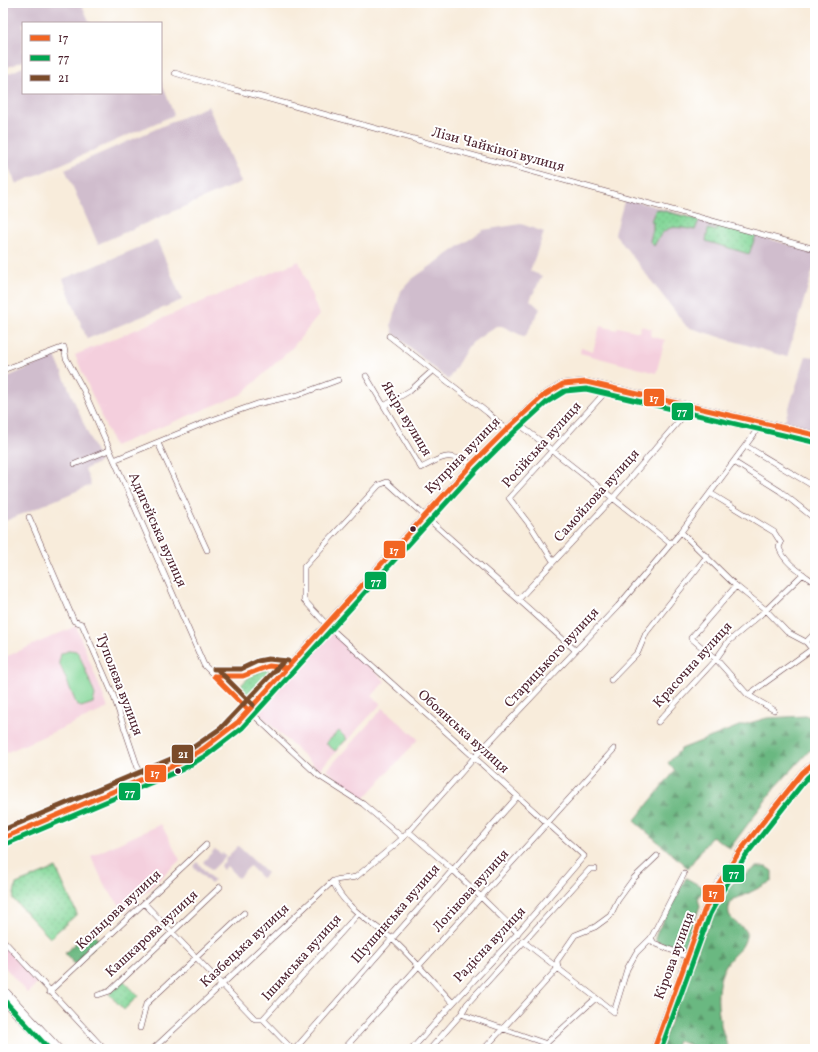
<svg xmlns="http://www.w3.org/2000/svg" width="818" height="1052" viewBox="0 0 818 1052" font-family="Vollkorn,serif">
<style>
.built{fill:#f4cfdd}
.industrial{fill:#d0bdcd}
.grass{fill:url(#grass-dots);stroke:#677b62}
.forest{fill:url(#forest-firs);stroke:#5a6c56}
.garden{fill:#84d799;stroke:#677b62}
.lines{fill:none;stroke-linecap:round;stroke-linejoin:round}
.minor-casing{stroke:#643e45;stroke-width:6}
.major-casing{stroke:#643e45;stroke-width:8}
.minor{stroke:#fff;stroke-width:5}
.major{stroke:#fff;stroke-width:7}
.bus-1-casing{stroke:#fff;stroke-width:8}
.bus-2-casing{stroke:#fff;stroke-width:8}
.bus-3-casing{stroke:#fff;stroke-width:8}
.bus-1{stroke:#f26522;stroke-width:5}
.bus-2{stroke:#00a651;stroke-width:5}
.bus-3{stroke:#7a4b2a;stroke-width:5}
.bus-dot{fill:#4a1f2b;stroke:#fff;stroke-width:1.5}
.labels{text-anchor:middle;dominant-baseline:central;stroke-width:4;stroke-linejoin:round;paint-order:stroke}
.street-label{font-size:14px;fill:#4a1f2b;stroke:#fff}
.line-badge{stroke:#fff;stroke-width:1.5}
.badge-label{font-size:11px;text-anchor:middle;font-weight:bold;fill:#fff}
</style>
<defs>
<pattern id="grass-dots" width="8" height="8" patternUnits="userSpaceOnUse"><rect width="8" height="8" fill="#84d799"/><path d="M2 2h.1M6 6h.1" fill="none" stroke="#74b884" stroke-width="1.8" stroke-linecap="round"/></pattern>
<pattern id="forest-firs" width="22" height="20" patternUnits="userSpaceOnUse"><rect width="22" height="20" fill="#6bb881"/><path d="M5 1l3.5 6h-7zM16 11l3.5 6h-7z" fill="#5a956a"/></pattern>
</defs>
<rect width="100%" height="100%" fill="#fff"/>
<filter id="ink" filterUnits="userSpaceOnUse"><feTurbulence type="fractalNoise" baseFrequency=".025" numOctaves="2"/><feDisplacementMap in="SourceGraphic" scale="8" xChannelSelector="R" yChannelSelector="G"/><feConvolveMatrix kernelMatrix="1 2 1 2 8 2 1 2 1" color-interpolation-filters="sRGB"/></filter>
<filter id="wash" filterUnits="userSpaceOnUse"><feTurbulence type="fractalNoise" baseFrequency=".012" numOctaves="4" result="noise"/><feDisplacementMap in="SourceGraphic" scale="16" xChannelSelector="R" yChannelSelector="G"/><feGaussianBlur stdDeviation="0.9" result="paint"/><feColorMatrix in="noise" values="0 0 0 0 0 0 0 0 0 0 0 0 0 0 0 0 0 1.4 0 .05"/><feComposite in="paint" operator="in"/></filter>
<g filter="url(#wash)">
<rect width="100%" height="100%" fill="#f8ecdb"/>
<path class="built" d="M299,261L319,315L292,348L242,394L114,446L75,355Z
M600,326L617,330L618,327L639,332L641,326L652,329L650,336L665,340L656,373L580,353L581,347L593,351Z
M76,626L108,708L3,754V658Z
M331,631L385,681L372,696L381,704L319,770L256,711Z
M383,708L418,739L362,801L327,770Z
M161,824L180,860L125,912L105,886L91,856Z
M3,944L37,984L27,993L3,965Z"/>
<path class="industrial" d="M3,3H81L90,23H23V61L3,69Z
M23,67V93H161V81L174,115L16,184L3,154V76Z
M208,106L241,182L98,244L65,169Z
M625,198L815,252V263L787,357L687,327L615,234Z
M521,224L544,232L530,271L542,276L530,300L540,309L525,337L502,326H496L469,345L448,380L393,333L391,324L401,291L412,279L483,230Z
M157,240L182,300L87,339L63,279Z
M55,356L100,462L85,469L91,485L3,522V379Z
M806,356L815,357V432L784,423Z
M238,846L267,873L262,878L250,866L238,878L227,866L223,870L220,866L226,860L225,859Z
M215,849L221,854L223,853L226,856L212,870L203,862Z
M197,862L214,881L211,884L193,866Z"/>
<path class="grass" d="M656,209L699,220L695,230C672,226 665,224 654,246L650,241L653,229V222L651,221Z
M710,222L756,235L749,254L706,241L708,229L717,231V228L709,226Z
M267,670L272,672V676L253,698L242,700L238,697C237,683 255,671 267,670Z
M56,868L77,914L50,938L13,899L16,884Z
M123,980L138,996L124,1010L109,994Z"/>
<path class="forest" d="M805,716L815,717V748L809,751L774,789L730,848L712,836L688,868L634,821L675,771L668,763L681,749L739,726L767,718Z
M756,867H766L772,871V881L743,896L733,899C722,916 734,921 747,931C744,951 738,948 728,962C711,986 718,1024 729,1049H694L693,1046L678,1041L674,1049H660L702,938L720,902L729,886Z
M686,878L704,888L698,899L700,906L683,951L656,941V934Z
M89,930L100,941L75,965L65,953Z"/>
<path class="garden" d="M70,650L76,651L79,654L95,695L93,703L81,707L76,703L59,662L61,654Z
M339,731L347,739L335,751L326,743Z"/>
</g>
<g filter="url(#ink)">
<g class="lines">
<defs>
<path id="minor" d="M175,73C212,85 250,93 287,104C463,154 639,200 815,249
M389,336L488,413L506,430
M3,370L64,347L66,358L84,391L204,665L243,705L319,776L363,804L403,838
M366,376L421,468C445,456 446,452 472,464
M384,406L411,390L432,371
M515,421L671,544
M158,443L207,550
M746,446L815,487
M114,460L209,421L257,404L298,395L338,380
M734,462L780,491L815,519
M75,464L109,450
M710,493L774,532L781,543L779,547C783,562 803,574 815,583
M29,517L74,621L82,624L114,697L142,780
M681,532L735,585L766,610L787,632L806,642L815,653
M553,561L532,528L509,498L610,387
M736,586L691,638L716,659L748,695L774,710
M519,599L613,498L691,407
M806,642L815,633
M611,680L638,652L646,633L707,556
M748,695L812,649
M658,722L716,659L728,642L766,610L803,574
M408,831L452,869L518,933L517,935
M333,881C343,907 370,921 391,938C413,958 432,981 453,1003
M144,903L255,1019H263L292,1049
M651,938L654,943L688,957
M3,940L104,1049
M523,941L614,1012L627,969L636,953L651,938L684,874
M49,992L206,845
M98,995L110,991L220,887
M461,1014L547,1044
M263,1019L358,914
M140,1028L146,1004L244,913
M153,1049L333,881C340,878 347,879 356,877L403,838L474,758L618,606L681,532L763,422
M295,1049L517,797
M344,1049L614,749
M412,1049L453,1003L516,935L584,856L327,625L304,600V567L379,485L387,482L575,650
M430,1049L462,1013L467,1004L590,869H595
M484,1049L558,968L557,961L575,935L595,927L610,916L618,900L634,878L657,856
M540,1049L596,998"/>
<path id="major" d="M3,838L178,764L203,749L238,722L472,464L506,430L543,396L563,384L586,382L815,435
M3,989L59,1049
M3,1000L50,1049
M654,1049L704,911L717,886L740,851L802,773L815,762"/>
</defs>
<use href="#minor" class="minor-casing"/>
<use href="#major" class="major-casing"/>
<use href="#minor" class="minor"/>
<use href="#major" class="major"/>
<defs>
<path id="bus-1" d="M214,676H243L269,666L287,668
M214,676L248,710
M3,838L178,764L203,749L238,722L472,464L506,430L543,396L563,384L586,382L815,435
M654,1049L704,911L717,886L740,851L802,773L815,762"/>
<path id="bus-2" d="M6,844L181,770L207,755L242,728L477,469L511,435L547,402L565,391L586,389L813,442
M3,999L49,1049
M661,1049L710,914L723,890L746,855L807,778L815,771"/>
<path id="bus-3" d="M214,669H241L258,661L268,659L288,661
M219,671L253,705
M3,830L185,753L221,728L282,663"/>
</defs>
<use href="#bus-1" class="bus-1-casing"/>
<use href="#bus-2" class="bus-2-casing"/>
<use href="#bus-3" class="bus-3-casing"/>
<use href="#bus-1" class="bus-1"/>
<use href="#bus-2" class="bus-2"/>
<use href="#bus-3" class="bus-3"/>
</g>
</g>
<g class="bus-dot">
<circle cx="413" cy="529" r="3.5"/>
<circle cx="178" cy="771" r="3.5"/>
</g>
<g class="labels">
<g class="street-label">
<text transform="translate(498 150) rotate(15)">Лізи Чайкіної вулиця</text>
<text transform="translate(406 419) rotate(59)">Якіра вулиця</text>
<text transform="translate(542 445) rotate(-48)">Російська вулиця</text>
<text transform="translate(463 456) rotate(-46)">Купріна вулиця</text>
<text transform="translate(597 496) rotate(-48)">Самойлова вулиця</text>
<text transform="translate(157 530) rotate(66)">Адигейська вулиця</text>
<text transform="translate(552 658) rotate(-47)">Старицького вулиця</text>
<text transform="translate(693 665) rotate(-48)">Красочна вулиця</text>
<text transform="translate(119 685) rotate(69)">Туполєва вулиця</text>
<text transform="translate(463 732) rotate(42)">Обоянська вулиця</text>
<text transform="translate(471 891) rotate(-48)">Логінова вулиця</text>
<text transform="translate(119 910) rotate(-43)">Кольцова вулиця</text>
<text transform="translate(396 914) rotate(-49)">Шушинська вулиця</text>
<text transform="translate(152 934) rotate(-43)">Кашкарова вулиця</text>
<text transform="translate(490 945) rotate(-47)">Радісна вулиця</text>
<text transform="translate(245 946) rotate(-43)">Казбецька вулиця</text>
<text transform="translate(675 956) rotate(-70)">Кірова вулиця</text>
<text transform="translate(302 958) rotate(-48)">Ішимська вулиця</text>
</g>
</g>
<g class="line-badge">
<rect x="643" y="388" width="22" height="19" rx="4" fill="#f26522"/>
<rect x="671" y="402" width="23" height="19" rx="4" fill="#00a651"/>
<rect x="383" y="540" width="23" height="19" rx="4" fill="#f26522"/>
<rect x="364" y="571" width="23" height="19" rx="4" fill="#00a651"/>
<rect x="171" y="744" width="23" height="20" rx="4" fill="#7a4b2a"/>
<rect x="144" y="764" width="23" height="19" rx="4" fill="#f26522"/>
<rect x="118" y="782" width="23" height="19" rx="4" fill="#00a651"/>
<rect x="722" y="864" width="23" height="19" rx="4" fill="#00a651"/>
<rect x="702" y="884" width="23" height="19" rx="4" fill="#f26522"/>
</g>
<g class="badge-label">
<text x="654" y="402">17</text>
<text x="682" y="415">77</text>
<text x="394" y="554">17</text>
<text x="376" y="585">77</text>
<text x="183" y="758">21</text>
<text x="155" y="777">17</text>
<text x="130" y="796">77</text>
<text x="734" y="877">77</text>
<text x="713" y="897">17</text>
</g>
<rect width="818" height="1052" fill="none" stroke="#fff" stroke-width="16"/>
<rect x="22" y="22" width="140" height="72" fill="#ffffff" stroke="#b7a5aa"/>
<rect x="30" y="35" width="20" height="6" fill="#f26522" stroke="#b7a5aa"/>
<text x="58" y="42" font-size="12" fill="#4a1f2b">17</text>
<rect x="30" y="55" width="20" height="6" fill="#00a651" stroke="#b7a5aa"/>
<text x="58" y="62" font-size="12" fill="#4a1f2b">77</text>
<rect x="30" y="75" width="20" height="6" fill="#7a4b2a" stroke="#b7a5aa"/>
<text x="58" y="82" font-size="12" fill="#4a1f2b">21</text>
</svg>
